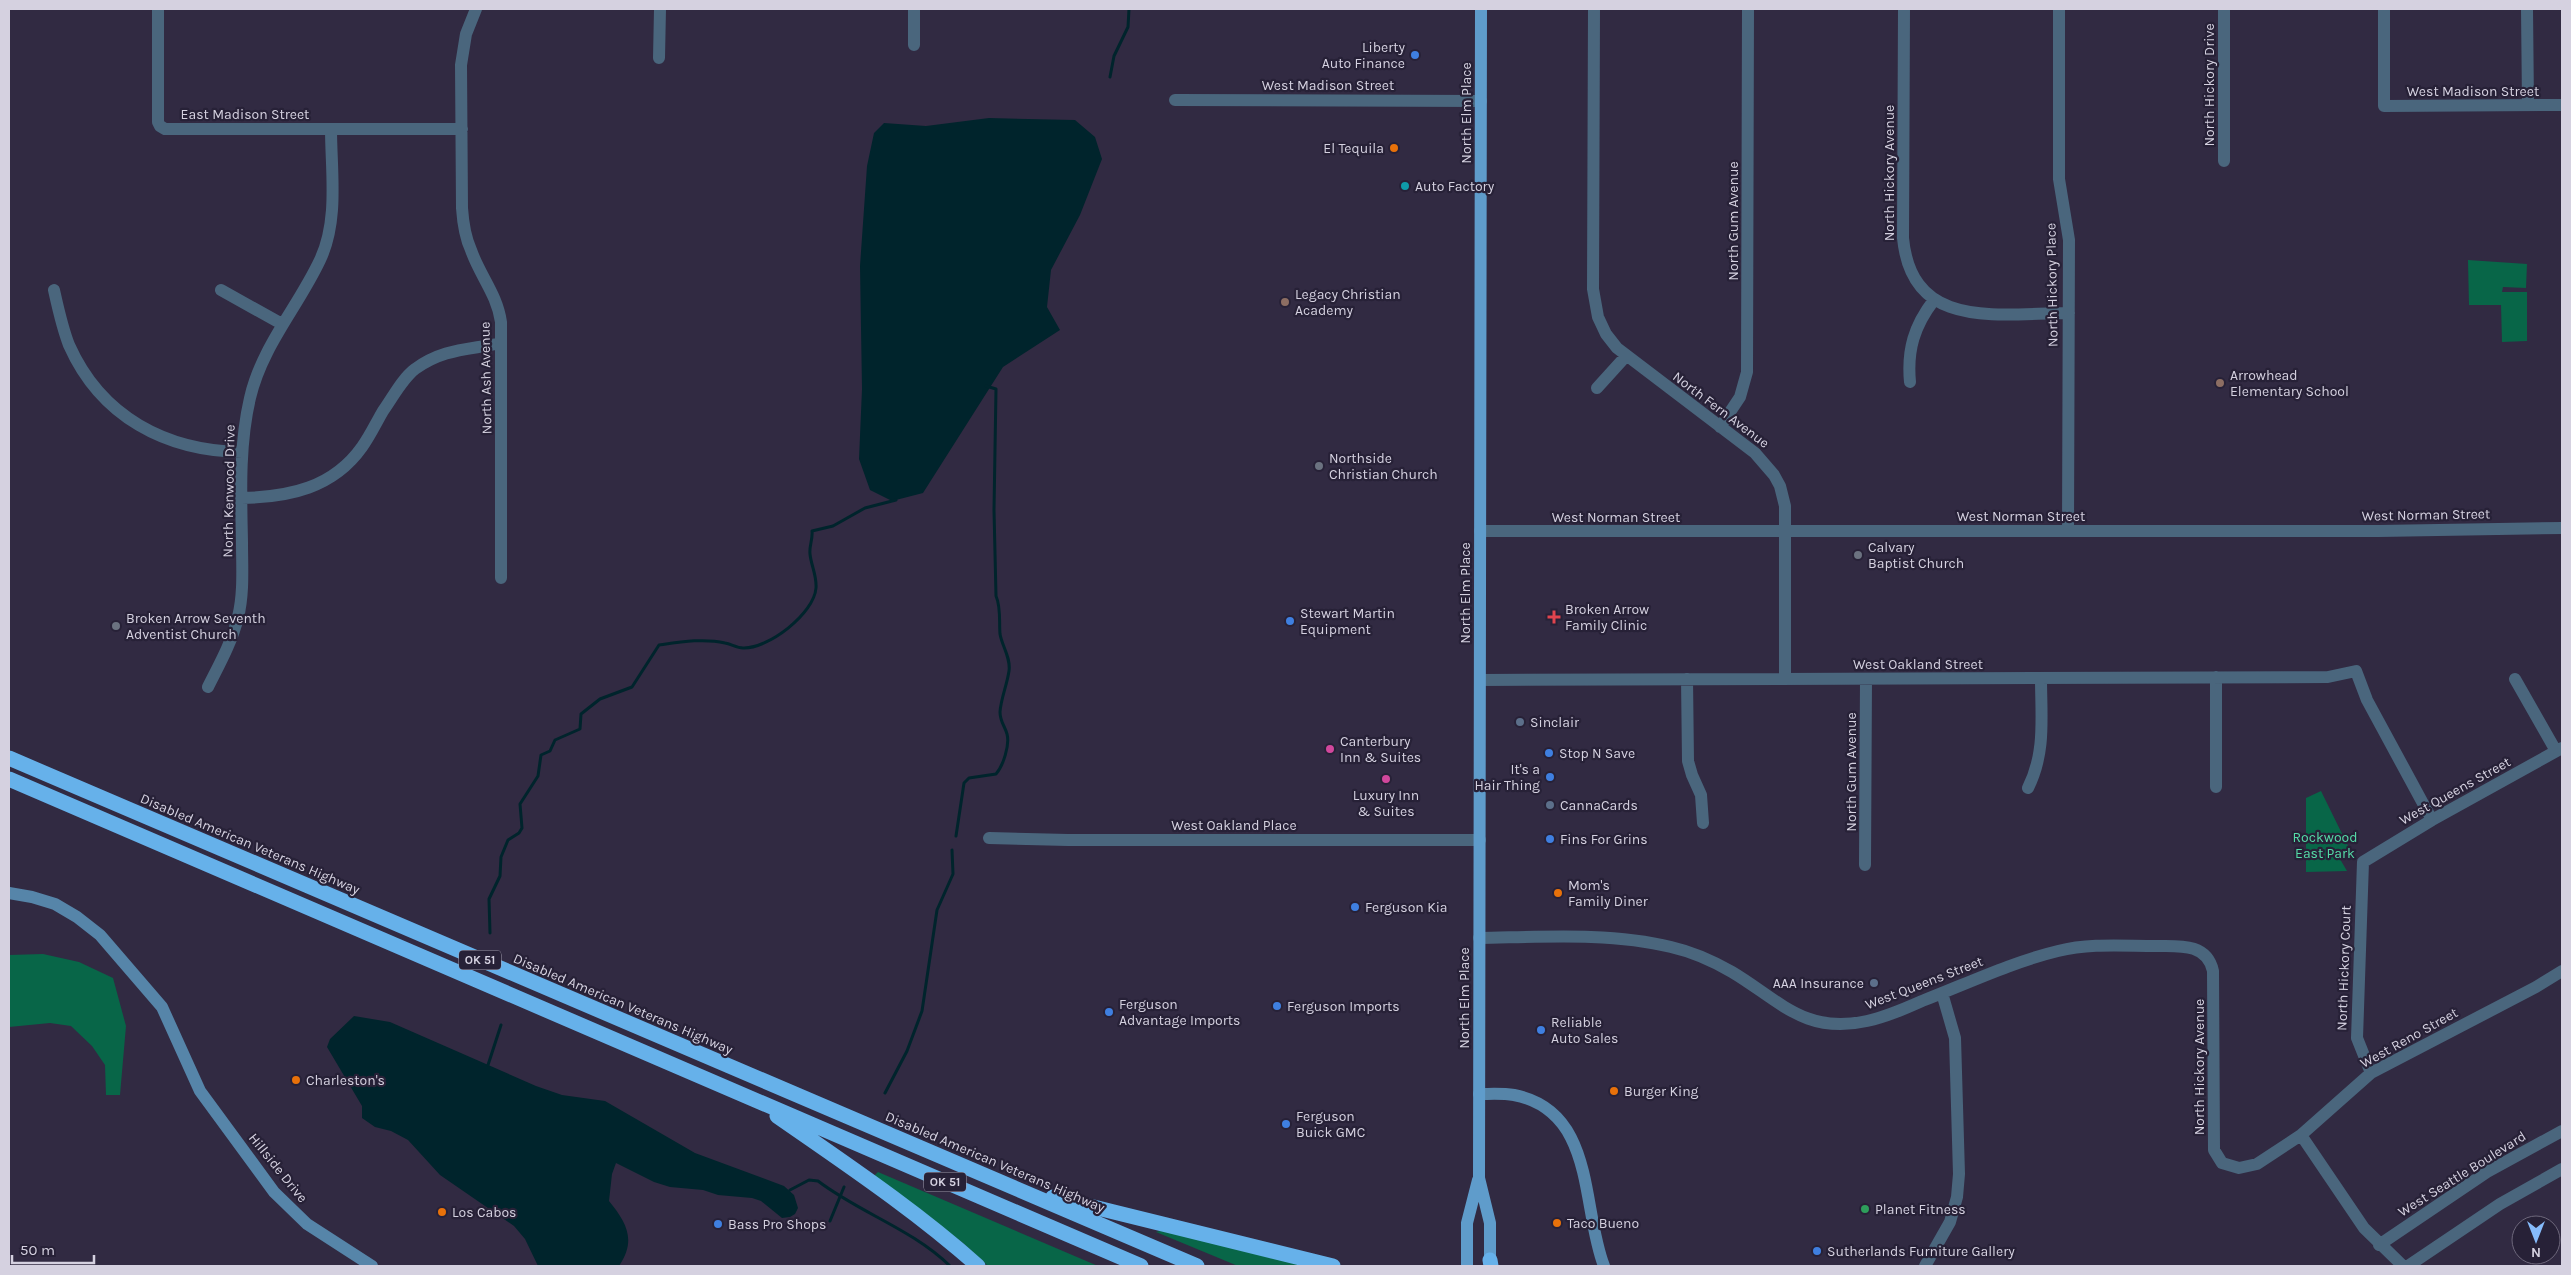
<svg xmlns="http://www.w3.org/2000/svg" width="2571" height="1275" viewBox="0 0 2571 1275" font-family="Karla,sans-serif">
<style>
.green{fill:#086648}
.water{fill:#00242c}
.lines{fill:none;stroke-linecap:round;stroke-linejoin:round}
.stream{stroke:#00242c;stroke-width:3}
.street{stroke:#4a667d;stroke-width:12}
.secondary{stroke:#5685a9;stroke-width:12}
.primary{stroke:#5f9ccb;stroke-width:12}
.highway{stroke:#66b1ea;stroke-width:15}
.shop-dot{fill:#3f7fe0;stroke:#272137;stroke-width:2}
.food-dot{fill:#e8710a;stroke:#272137;stroke-width:2}
.culture-dot{fill:#0f9aa8;stroke:#272137;stroke-width:2}
.education-dot{fill:#8d6e63;stroke:#272137;stroke-width:2}
.worship-dot{fill:#6b7280;stroke:#272137;stroke-width:2}
.health-dot{fill:#e0444e;stroke:#272137;stroke-width:2}
.service-dot{fill:#5c6f8a;stroke:#272137;stroke-width:2}
.hotel-dot{fill:#d1479c;stroke:#272137;stroke-width:2}
.leisure-dot{fill:#2e9e5b;stroke:#272137;stroke-width:2}
.labels{text-anchor:middle;dominant-baseline:central;stroke-width:4.5;stroke-linejoin:round;paint-order:stroke}
.shield{fill:#272137;stroke:#a19cad;stroke-width:1}
.shield-label{font-size:12px;font-weight:bold;fill:#d5d1e0}
.poi-label{font-size:14px;fill:#d5d1e0;stroke:#272137;text-anchor:start}
.street-label{font-size:14px;fill:#d5d1e0;stroke:#272137}
.park-label{font-size:14px;fill:#55dda8;stroke:#272137}
</style>
<rect width="100%" height="100%" fill="#312a42"/>
<path class="green" d="M2468,260L2527,264L2526,288L2503,287L2502,292H2527V341L2502,342L2501,305H2469Z
M2321,791L2351,852L2340,859L2347,871L2306,872V798Z
M43,954L79,962L113,978L126,1026L120,1095H106L105,1065L92,1046L71,1026L50,1023L9,1027V955Z
M878,1172L1098,1266H988L963,1243L874,1176Z
M1163,1230L1309,1266H1238L1156,1232Z"/>
<path class="water" d="M989,118L1075,120L1095,137L1102,159L1080,215L1051,270L1047,307L1060,330L1003,367L923,493L892,501L870,490L859,459L862,389L860,266L867,166L874,133L884,123L926,126Z
M354,1016L390,1022L536,1086L562,1095L605,1101L695,1153L784,1186L794,1195L798,1208L795,1214L790,1217L782,1218L761,1201L752,1198L718,1195L703,1190L670,1187L654,1182L616,1163L612,1174L609,1201C626,1222 637,1240 619,1266H538L525,1239L514,1226L440,1175L408,1140L391,1131L375,1127L362,1118V1106L327,1047L330,1039Z"/>
<g class="lines">
<path class="stream" d="M1110,77L1114,56L1128,27L1129,9
M956,836L964,783L969,778L996,774C1003,766 1010,745 1007,734C1005,726 1000,722 1000,712C1001,698 1007,685 1009,671C1011,658 1002,646 1000,634C999,621 1001,607 996,596L994,510L996,389L986,386
M490,933L489,899L500,876L501,857L508,840L519,833L522,828L520,804L538,776L541,755L550,751L555,740L580,729L581,714L600,699L632,687L659,645C680,642 704,638 725,643C731,644 737,648 743,648C768,649 814,614 816,588C817,576 811,565 810,554C809,546 813,539 812,531L833,526L865,508L896,500
M488,1065L501,1025
M885,1093L907,1051L922,1011L937,910L953,874L952,850
M790,1190L809,1180L818,1181C860,1213 912,1229 950,1266
M830,1221L844,1187"/>
<path class="street" d="M158,9V122L160,126L165,129H462
M476,9L466,34L461,65L462,208C463,223 465,237 471,250C480,276 497,294 501,322V578
M1594,9L1593,289L1598,317L1606,334L1617,348L1755,453L1774,475L1780,486L1785,506V679
M1904,9L1903,238C1912,332 1999,313 2069,313
M2059,9V179L2069,240L2068,531
M2384,9V106L2562,105
M2527,9L2528,105
M914,45V9
M659,58L660,9
M1175,100L1481,101
M2224,161V9
M54,290C58,308 62,327 69,345C101,417 166,451 242,452
M221,290L282,324
M1910,382C1907,350 1914,326 1934,300
M1597,388L1626,356
M1720,427L1740,397L1747,372L1748,9
M242,498C289,497 333,488 362,447C370,436 376,423 383,411C393,397 402,379 415,369C444,348 469,350 501,343
M1480,531H2379L2562,528
M1687,679L1688,761L1692,775L1701,795L1703,823
M2515,679L2556,751
M1480,680L2328,677L2356,671L2367,700L2432,820
M208,687C219,665 232,642 238,617C244,593 242,567 242,542C241,494 239,445 250,398C262,346 298,307 320,260C339,220 331,171 331,129
M2216,787V677
M2028,788C2046,752 2041,717 2041,678
M989,838L1068,840H1480
M1865,865L1866,679
M1479,938C1540,937 1611,932 1671,947C1693,952 1713,961 1732,972C1779,1000 1805,1035 1867,1021C1886,1017 1904,1009 1922,1001C1966,984 2012,962 2058,951C2090,943 2123,946 2156,946C2179,946 2207,943 2213,971L2214,1150L2222,1163L2239,1168L2257,1164L2301,1135L2371,1073L2536,987L2562,971
M2371,1073L2357,1038L2363,862L2432,820L2562,748
M2301,1135L2364,1228L2403,1266
M2379,1245L2487,1172L2562,1131
M1925,1266L1950,1222L1957,1197L1959,1174L1955,1038L1942,993
M2408,1266L2500,1204L2562,1169"/>
<path class="secondary" d="M9,893L32,897L55,904L77,917L100,935L162,1007L200,1091L274,1192L307,1224L372,1266
M1479,1094C1490,1094 1502,1093 1514,1095C1596,1111 1581,1207 1604,1266"/>
<path class="primary" d="M1481,9L1479,1178L1490,1223V1266
M1467,1266V1223L1478,1180"/>
<path class="highway" d="M9,758L1197,1266
M9,779L1141,1266
M777,1116C846,1164 915,1210 978,1266
M1053,1197L1333,1266
M1490,1260L1491,1266"/>
</g>
<g class="shop-dot">
<circle cx="1415" cy="55" r="5"/>
<circle cx="1290" cy="621" r="5"/>
<circle cx="1549" cy="753" r="5"/>
<circle cx="1550" cy="777" r="5"/>
<circle cx="1550" cy="839" r="5"/>
<circle cx="1355" cy="907" r="5"/>
<circle cx="1277" cy="1006" r="5"/>
<circle cx="1109" cy="1012" r="5"/>
<circle cx="1541" cy="1030" r="5"/>
<circle cx="1286" cy="1124" r="5"/>
<circle cx="718" cy="1224" r="5"/>
<circle cx="1817" cy="1251" r="5"/>
</g>
<g class="food-dot">
<circle cx="1394" cy="148" r="5"/>
<circle cx="1558" cy="893" r="5"/>
<circle cx="296" cy="1080" r="5"/>
<circle cx="1614" cy="1091" r="5"/>
<circle cx="442" cy="1212" r="5"/>
<circle cx="1557" cy="1223" r="5"/>
</g>
<circle class="culture-dot" cx="1405" cy="186" r="5"/>
<g class="education-dot">
<circle cx="1285" cy="302" r="5"/>
<circle cx="2220" cy="383" r="5"/>
</g>
<g class="worship-dot">
<circle cx="1319" cy="466" r="5"/>
<circle cx="1858" cy="555" r="5"/>
<circle cx="116" cy="626" r="5"/>
</g>
<path class="health-dot" d="M1551.5 609.5h5v5h5v5h-5v5h-5v-5h-5v-5h5z"/>
<g class="service-dot">
<circle cx="1520" cy="722" r="5"/>
<circle cx="1550" cy="805" r="5"/>
<circle cx="1874" cy="983" r="5"/>
</g>
<g class="hotel-dot">
<circle cx="1330" cy="749" r="5"/>
<circle cx="1386" cy="779" r="5"/>
</g>
<circle class="leisure-dot" cx="1865" cy="1209" r="5"/>
<g class="labels">
<g class="shield">
<rect x="459" y="950.5" width="42" height="19" rx="4"/>
<rect x="924" y="1172.5" width="42" height="19" rx="4"/>
</g>
<g class="shield-label">
<text x="480" y="960">OK 51</text>
<text x="945" y="1182">OK 51</text>
</g>
<g class="poi-label">
<text x="1405" y="47" text-anchor="end">Liberty<tspan x="1405" dy="16">Auto Finance</tspan></text>
<text x="1384" y="148" text-anchor="end">El Tequila</text>
<text x="1415" y="186">Auto Factory</text>
<text x="1295" y="294">Legacy Christian<tspan x="1295" dy="16">Academy</tspan></text>
<text x="2230" y="375">Arrowhead<tspan x="2230" dy="16">Elementary School</tspan></text>
<text x="1329" y="458">Northside<tspan x="1329" dy="16">Christian Church</tspan></text>
<text x="1868" y="547">Calvary<tspan x="1868" dy="16">Baptist Church</tspan></text>
<text x="1565" y="609">Broken Arrow<tspan x="1565" dy="16">Family Clinic</tspan></text>
<text x="1300" y="613">Stewart Martin<tspan x="1300" dy="16">Equipment</tspan></text>
<text x="126" y="618">Broken Arrow Seventh<tspan x="126" dy="16">Adventist Church</tspan></text>
<text x="1530" y="722">Sinclair</text>
<text x="1340" y="741">Canterbury<tspan x="1340" dy="16">Inn &amp; Suites</tspan></text>
<text x="1559" y="753">Stop N Save</text>
<text x="1540" y="769" text-anchor="end">It's a<tspan x="1540" dy="16">Hair Thing</tspan></text>
<text x="1386" y="795" text-anchor="middle">Luxury Inn<tspan x="1386" dy="16">&amp; Suites</tspan></text>
<text x="1560" y="805">CannaCards</text>
<text x="1560" y="839">Fins For Grins</text>
<text x="1568" y="885">Mom's<tspan x="1568" dy="16">Family Diner</tspan></text>
<text x="1365" y="907">Ferguson Kia</text>
<text x="1864" y="983" text-anchor="end">AAA Insurance</text>
<text x="1119" y="1004">Ferguson<tspan x="1119" dy="16">Advantage Imports</tspan></text>
<text x="1287" y="1006">Ferguson Imports</text>
<text x="1551" y="1022">Reliable<tspan x="1551" dy="16">Auto Sales</tspan></text>
<text x="306" y="1080">Charleston's</text>
<text x="1624" y="1091">Burger King</text>
<text x="1296" y="1116">Ferguson<tspan x="1296" dy="16">Buick GMC</tspan></text>
<text x="1875" y="1209">Planet Fitness</text>
<text x="452" y="1212">Los Cabos</text>
<text x="1567" y="1223">Taco Bueno</text>
<text x="728" y="1224">Bass Pro Shops</text>
<text x="1827" y="1251">Sutherlands Furniture Gallery</text>
</g>
<g class="street-label">
<text x="1328" y="85">West Madison Street</text>
<text transform="translate(2209 85) rotate(-90)">North Hickory Drive</text>
<text x="2473" y="91">West Madison Street</text>
<text transform="translate(1466 113) rotate(-90)">North Elm Place</text>
<text x="245" y="114">East Madison Street</text>
<text transform="translate(1889 173) rotate(-90)">North Hickory Avenue</text>
<text transform="translate(1733 221) rotate(-90)">North Gum Avenue</text>
<text transform="translate(2052 285) rotate(-91)">North Hickory Place</text>
<text transform="translate(486 378) rotate(-91)">North Ash Avenue</text>
<text transform="translate(1721 410) rotate(37)">North Fern Avenue</text>
<text transform="translate(229 491) rotate(-89)">North Kenwood Drive</text>
<text transform="translate(2426 515) rotate(-1)">West Norman Street</text>
<text x="2021" y="516">West Norman Street</text>
<text x="1616" y="517">West Norman Street</text>
<text transform="translate(1465 593) rotate(-90)">North Elm Place</text>
<text x="1918" y="664">West Oakland Street</text>
<text transform="translate(1851 772) rotate(-90)">North Gum Avenue</text>
<text transform="translate(2455 791) rotate(-29)">West Queens Street</text>
<text x="1234" y="825">West Oakland Place</text>
<text transform="translate(250 844) rotate(23)">Disabled American Veterans Highway</text>
<text transform="translate(2344 968) rotate(-88)">North Hickory Court</text>
<text transform="translate(1924 983) rotate(-21)">West Queens Street</text>
<text transform="translate(1464 998) rotate(-90)">North Elm Place</text>
<text transform="translate(623 1004) rotate(23)">Disabled American Veterans Highway</text>
<text transform="translate(2409 1038) rotate(-29)">West Reno Street</text>
<text transform="translate(2199 1067) rotate(-90)">North Hickory Avenue</text>
<text transform="translate(995 1162) rotate(23)">Disabled American Veterans Highway</text>
<text transform="translate(278 1168) rotate(51)">Hillside Drive</text>
<text transform="translate(2462 1174) rotate(-32)">West Seattle Boulevard</text>
</g>
<g class="park-label">
<text x="2325" y="837">Rockwood<tspan x="2325" dy="16">East Park</tspan></text>
</g>
</g>
<rect width="2571" height="1275" fill="none" stroke="#d5d1e0" stroke-width="20"/>
<g transform="translate(2536 1240) rotate(180)"><circle r="24" fill="#272137" stroke="#6d677b"/>
<path d="M0-4L9 19L0 12L-9 19Z" fill="#86bbfb"/>
<text y="-8" font-size="14" font-weight="bold" text-anchor="middle" fill="#d5d1e0">N</text>
</g>
<path d="M12 1255v8h82v-8" fill="none" stroke="#d5d1e0" stroke-width="2.5"/>
<text x="20" y="1255" font-size="15" fill="#d5d1e0" stroke="#272137" stroke-width="4" paint-order="stroke">50 m</text>
</svg>
